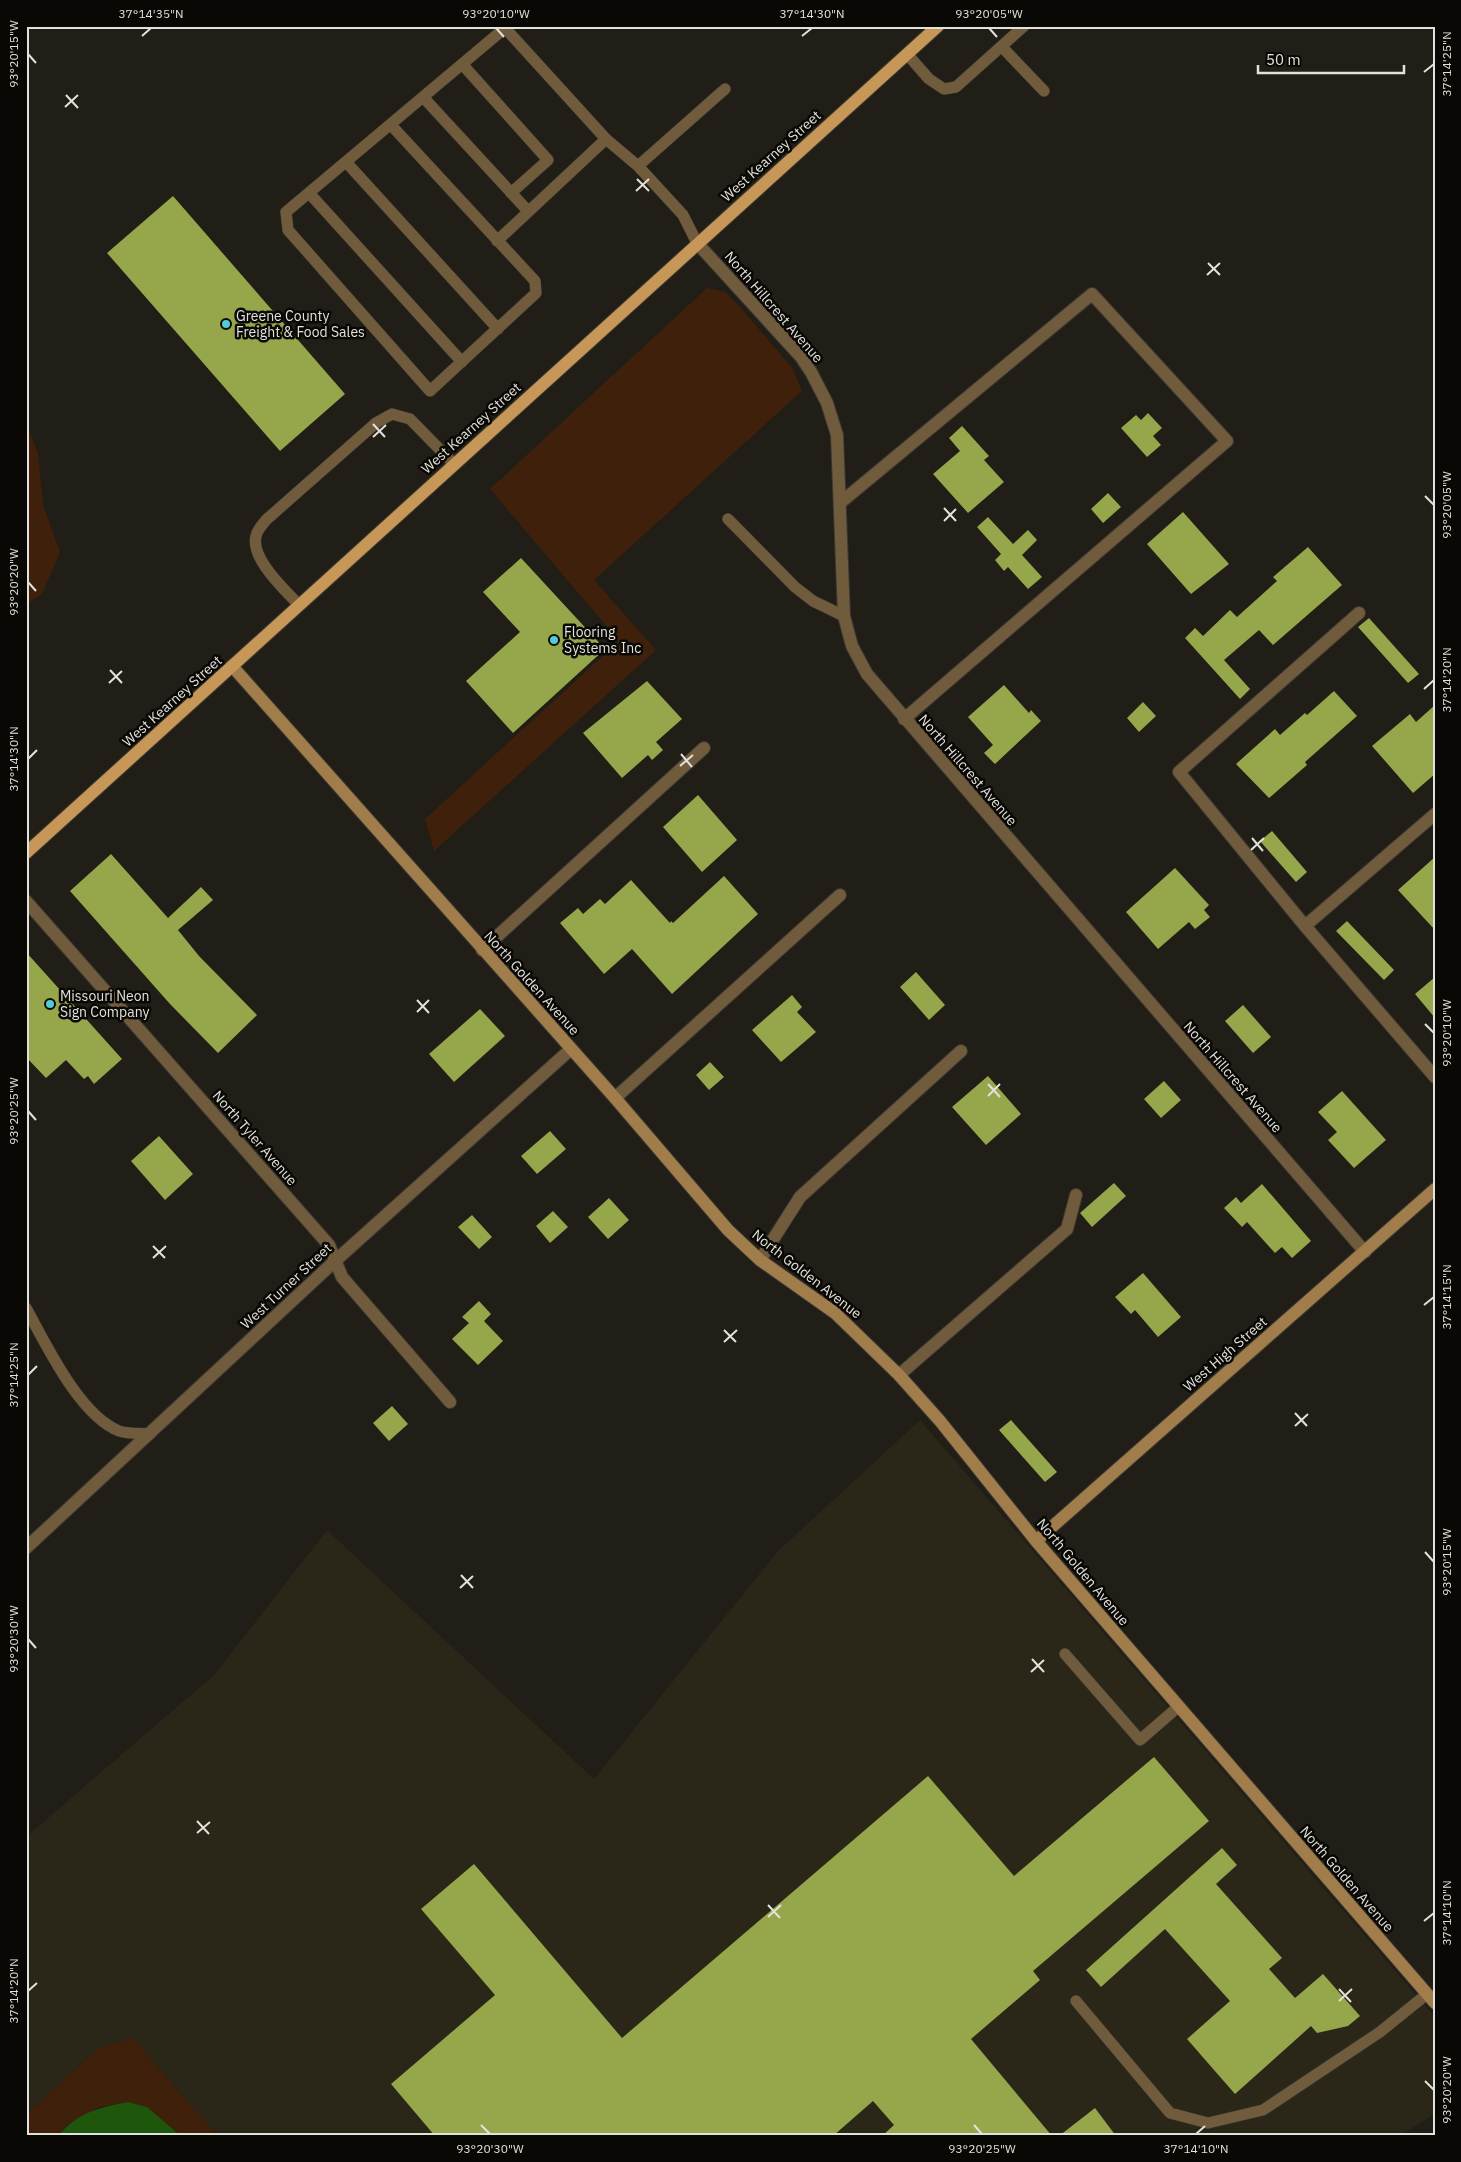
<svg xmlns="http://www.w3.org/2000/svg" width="1461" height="2162" viewBox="0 0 1461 2162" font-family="'IBM Plex Sans',sans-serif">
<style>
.built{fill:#2a2618}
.green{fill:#3f200b}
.water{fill:#1e560c}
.building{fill:#96a64b}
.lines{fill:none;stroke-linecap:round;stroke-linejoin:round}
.lane-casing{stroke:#3b3932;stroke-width:12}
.street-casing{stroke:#3b3932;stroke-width:14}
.secondary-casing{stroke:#3b3932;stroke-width:14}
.primary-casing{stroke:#3b3932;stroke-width:14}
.lane{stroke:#715b3d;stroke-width:11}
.street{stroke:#715b3d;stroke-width:12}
.secondary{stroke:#a17d4b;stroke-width:12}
.primary{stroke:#c69756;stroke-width:12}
.rail{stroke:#888780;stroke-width:4;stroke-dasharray:2.5 5;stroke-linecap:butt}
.ticks{fill:none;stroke:#e2e1db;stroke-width:2}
.poi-dot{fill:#52cbd8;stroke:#090805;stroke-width:2}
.labels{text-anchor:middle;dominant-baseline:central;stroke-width:5;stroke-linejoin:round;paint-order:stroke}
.street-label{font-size:14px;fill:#e2e1db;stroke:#090805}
.poi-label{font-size:14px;fill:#e2e1db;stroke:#090805;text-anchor:start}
.neatline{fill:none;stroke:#e2e1db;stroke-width:2}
.ticks-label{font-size:12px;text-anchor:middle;fill:#e2e1db}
</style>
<rect width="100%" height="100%" fill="#201e16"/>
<path class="built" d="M920,1420L1435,2017V2114L1399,2136H218L133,2038L98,2048L28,2113L26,2112V1837L215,1674L327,1530L594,1779L778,1551Z"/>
<path class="green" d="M707,288L725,292L740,307L793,369L802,391L594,580L656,650L434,851L425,819L619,641L490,489Z
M26,424L38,453L43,505L60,552L42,594L26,604Z
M133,2038L218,2136H181L147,2107L128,2102L100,2107L68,2124L58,2136H26V2112L28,2113L98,2048Z"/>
<path class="water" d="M128,2102L147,2107L181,2136H58C76,2113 100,2107 128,2102Z"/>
<path class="building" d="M173,196L345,394L280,451L107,253Z
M1148,413L1162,428L1153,436L1161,445L1147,457L1121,428L1136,415L1141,420Z
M962,426L989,456L984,460L1004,482L968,513L933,474L960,451L949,438Z
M1108,493L1121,507L1103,523L1091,509Z
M1183,512L1229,564L1191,594L1147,544Z
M988,517L1013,544L1028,530L1037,540L1022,555L1042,577L1028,589L1008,567L1004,571L995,560L1001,554L977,527Z
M1308,547L1342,585L1273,645L1259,630L1224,660L1250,689L1240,699L1185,638L1195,628L1203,636L1230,610L1237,617L1277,581L1273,577Z
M521,558L605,649L513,733L466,681L520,632L483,592Z
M1369,618L1419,674L1408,683L1358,627Z
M647,681L682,719L656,742L663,750L652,760L648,755L622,778L583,733Z
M1004,685L1029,713L1031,710L1041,721L995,764L984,753L993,745L968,717Z
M1334,691L1357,716L1305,762L1307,765L1269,798L1236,764L1275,729L1280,735L1305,713L1307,715Z
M1143,702L1156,716L1139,732L1127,718Z
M1435,705V774L1413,793L1372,746L1410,714L1416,722Z
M698,795L737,840L702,872L663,827Z
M1272,831L1307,872L1296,882L1260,841Z
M111,854L168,918L201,887L213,900L178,930L199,956L257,1015L218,1053L170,1004L70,891Z
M1435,857V930L1398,890Z
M1175,868L1209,905L1204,910L1210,917L1195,929L1189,922L1158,949L1126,912Z
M724,876L758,914L672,994L632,949L604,974L560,923L578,908L583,914L600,899L605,904L631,880L670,923L671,921L673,923Z
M1347,921L1394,970L1384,980L1336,931Z
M26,952L122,1059L94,1084L88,1076L84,1079L66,1060L46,1078L26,1057Z
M916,972L945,1005L929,1020L900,987Z
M1435,977V1018L1415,994Z
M792,995L802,1007L797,1012L816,1032L781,1062L752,1030Z
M1243,1005L1271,1037L1253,1053L1225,1021Z
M480,1009L505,1036L454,1082L429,1054Z
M710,1062L724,1077L709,1090L696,1075Z
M988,1076L1021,1114L986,1145L952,1107Z
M1164,1081L1181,1100L1161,1118L1144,1099Z
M1342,1091L1386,1140L1354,1168L1328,1140L1337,1132L1318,1112Z
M550,1131L566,1149L537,1174L521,1156Z
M159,1136L193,1174L165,1200L131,1161Z
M1114,1183L1126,1196L1092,1227L1080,1213Z
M1262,1184L1311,1241L1292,1258L1282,1247L1275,1253L1247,1222L1242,1227L1224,1208L1236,1197L1241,1203Z
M609,1198L629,1220L608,1239L588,1217Z
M553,1211L568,1227L550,1243L536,1226Z
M472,1215L492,1237L479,1249L458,1227Z
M1143,1273L1181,1317L1158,1337L1135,1310L1131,1314L1115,1297Z
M479,1301L491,1314L484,1321L503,1341L478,1365L452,1339L469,1323L462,1317Z
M392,1406L408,1424L389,1441L373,1423Z
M1011,1420L1057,1472L1045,1482L999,1430Z
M1154,1757L1209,1821L1033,1971L1040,1980L971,2039L1052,2136H882L894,2125L873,2101L833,2136H435L391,2084L495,1995L421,1909L474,1864L622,2038L928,1776L1014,1876Z
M1222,1848L1237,1865L1216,1884L1282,1958L1269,1969L1295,1998L1323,1974L1360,2016L1348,2026L1317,2033L1311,2026L1235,2094L1187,2039L1230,2001L1165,1929L1101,1987L1086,1970Z
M1095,2108L1116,2136H1059Z"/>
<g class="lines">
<defs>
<path id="lane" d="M1002,47L1044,91
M907,54L929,79L944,89L956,87L1024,26
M462,64L548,160L511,193
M423,97L528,211
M391,125L535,281L536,293L430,391L288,230L286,212L505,28L606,139L638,166L683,215L697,243
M346,162L498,329
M638,166L725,89
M310,194L462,362
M497,241L606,139
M728,519L795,587L813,601L844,616
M299,605C285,590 247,556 257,533C259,528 263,524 266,520L376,423L392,414L410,419L454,464
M26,1308C46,1344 79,1415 119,1431C127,1434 141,1433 150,1434
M1065,1654L1140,1740L1178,1707
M1076,2001L1170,2113L1208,2123L1263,2110L1380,2032L1427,1994"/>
<path id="street" d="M697,243L801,357L811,372L827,403L837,435L844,616L852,646L867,674L1365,1252
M840,503L1092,294L1227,441L904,719
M1359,613L1179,772L1305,926L1435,1077
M26,901L329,1245L342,1277L450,1402
M1305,926L1435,814
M482,950L704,748
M615,1098L840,895
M760,1260L800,1197L961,1051
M899,1375L1067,1229L1076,1195
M26,1548L335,1261L571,1049"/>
<path id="secondary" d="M232,666L615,1098L728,1230L760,1260L835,1313L899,1375L940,1421L1036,1541L1435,2003
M1036,1541L1435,1189"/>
<path id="primary" d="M26,853L938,26"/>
</defs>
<use href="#lane" class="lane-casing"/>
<use href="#street" class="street-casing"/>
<use href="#secondary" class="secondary-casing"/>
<use href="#primary" class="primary-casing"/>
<use href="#lane" class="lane"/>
<use href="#street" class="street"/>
<use href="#secondary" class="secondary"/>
<use href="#primary" class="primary"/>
<path class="rail" d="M1433,2136L1435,2135"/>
</g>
<path class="ticks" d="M496,28L504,37M989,28L997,37M142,36L151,28M802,36L812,28M28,54L36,63M1424,72L1434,64M66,95L78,108M65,107L78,95M637,179L649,191M636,191L649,179M1208,263L1220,275M1207,275L1220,263M373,424L385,437M373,437L386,425M1425,496L1434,505M944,508L956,521M944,521L956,509M28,582L36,591M110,670L122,683M109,683L122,671M1424,689L1434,680M681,754L692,767M28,759L37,750M680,766L693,755M1252,838L1263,851M1251,850L1264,838M417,1000L429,1013M417,1012L429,1000M1425,1024L1434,1033M988,1084L1000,1097M988,1096L1000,1084M28,1111L36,1120M153,1246L165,1258M153,1258L166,1246M1424,1305L1434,1297M724,1330L736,1342M724,1342L737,1330M28,1375L37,1366M1295,1413L1307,1426M1295,1426L1308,1414M1425,1552L1434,1562M461,1575L473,1588M460,1588L473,1576M28,1639L36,1648M1032,1659L1044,1672M1031,1672L1044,1660M197,1821L209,1834M197,1833L210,1822M768,1905L780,1918M768,1917L781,1905M1424,1921L1434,1913M1339,1989L1351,2002M28,1991L37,1983M1339,2001L1352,1989M1425,2081L1434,2090M481,2125L490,2134M974,2125L982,2134M1196,2134L1205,2126"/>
<g class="poi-dot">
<circle cx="226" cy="324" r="5"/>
<circle cx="554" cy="640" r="5"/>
<circle cx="50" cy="1004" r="5"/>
</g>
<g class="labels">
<g class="street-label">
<text transform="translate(771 156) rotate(-42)">West Kearney Street</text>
<text transform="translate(774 307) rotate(49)">North Hillcrest Avenue</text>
<text transform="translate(471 428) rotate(-42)">West Kearney Street</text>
<text transform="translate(172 701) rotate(-42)">West Kearney Street</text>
<text transform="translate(968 770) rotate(49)">North Hillcrest Avenue</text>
<text transform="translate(532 983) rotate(48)">North Golden Avenue</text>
<text transform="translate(1233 1077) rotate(49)">North Hillcrest Avenue</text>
<text transform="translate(255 1138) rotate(49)">North Tyler Avenue</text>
<text transform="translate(807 1274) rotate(38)">North Golden Avenue</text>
<text transform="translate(286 1286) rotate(-43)">West Turner Street</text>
<text transform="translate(1225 1354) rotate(-41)">West High Street</text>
<text transform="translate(1083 1572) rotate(50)">North Golden Avenue</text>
<text transform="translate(1347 1879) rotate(49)">North Golden Avenue</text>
</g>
<g class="poi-label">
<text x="236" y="316">Greene County<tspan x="236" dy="16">Freight &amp; Food Sales</tspan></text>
<text x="564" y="632">Flooring<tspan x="564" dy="16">Systems Inc</tspan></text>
<text x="60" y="996">Missouri Neon<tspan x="60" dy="16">Sign Company</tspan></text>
</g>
</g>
<rect width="1461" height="2162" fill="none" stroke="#090805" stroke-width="55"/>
<path d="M1258 65v8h146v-8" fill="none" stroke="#e2e1db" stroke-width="2.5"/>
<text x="1266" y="65" font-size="15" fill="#e2e1db" stroke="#090805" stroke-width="4" paint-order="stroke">50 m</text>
<rect x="28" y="28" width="1406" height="2106" class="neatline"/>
<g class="ticks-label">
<text x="151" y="18">37°14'35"N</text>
<text x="496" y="18">93°20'10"W</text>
<text x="812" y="18">37°14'30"N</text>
<text x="989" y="18">93°20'05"W</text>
<text transform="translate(14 54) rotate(-90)" y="4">93°20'15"W</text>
<text transform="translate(1447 64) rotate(-90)" y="4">37°14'25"N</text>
<text transform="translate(1447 505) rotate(-90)" y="4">93°20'05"W</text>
<text transform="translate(14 582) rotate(-90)" y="4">93°20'20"W</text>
<text transform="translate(1447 680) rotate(-90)" y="4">37°14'20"N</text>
<text transform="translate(14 759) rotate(-90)" y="4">37°14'30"N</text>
<text transform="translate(1447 1033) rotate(-90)" y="4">93°20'10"W</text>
<text transform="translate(14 1111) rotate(-90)" y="4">93°20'25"W</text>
<text transform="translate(1447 1297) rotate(-90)" y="4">37°14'15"N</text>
<text transform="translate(14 1375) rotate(-90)" y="4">37°14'25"N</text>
<text transform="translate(1447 1562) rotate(-90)" y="4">93°20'15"W</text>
<text transform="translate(14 1639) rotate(-90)" y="4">93°20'30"W</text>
<text transform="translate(1447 1913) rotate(-90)" y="4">37°14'10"N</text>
<text transform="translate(14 1991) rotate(-90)" y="4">37°14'20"N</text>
<text transform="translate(1447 2090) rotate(-90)" y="4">93°20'20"W</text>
<text x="490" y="2153">93°20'30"W</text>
<text x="982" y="2153">93°20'25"W</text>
<text x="1196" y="2153">37°14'10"N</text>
</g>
</svg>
